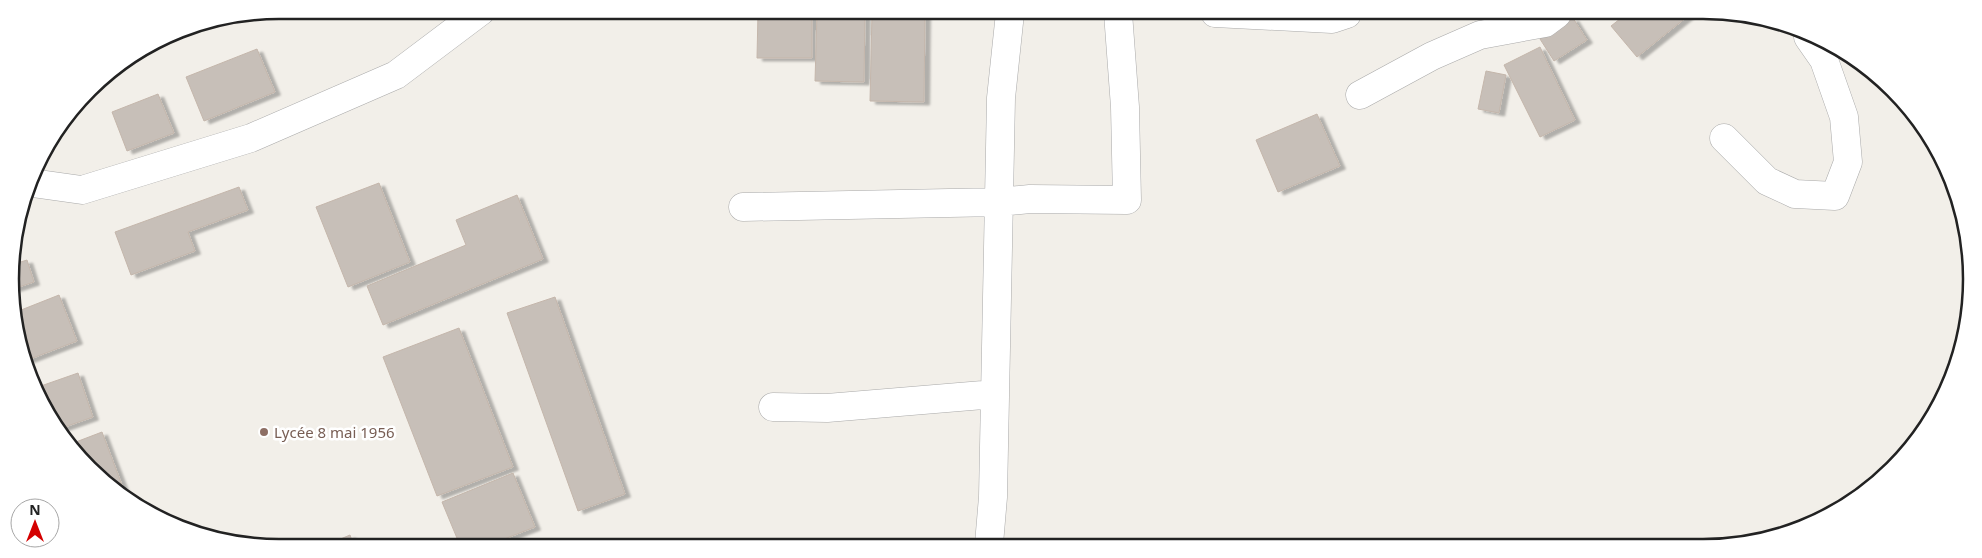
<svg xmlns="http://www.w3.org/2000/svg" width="1982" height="558" viewBox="0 0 1982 558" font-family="'Noto Sans',sans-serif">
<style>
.building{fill:#c7bfb8;stroke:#c4b6ab;filter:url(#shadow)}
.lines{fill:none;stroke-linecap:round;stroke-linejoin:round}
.minor-casing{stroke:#a9a9a9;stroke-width:29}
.minor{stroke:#fff;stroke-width:28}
.education-dot{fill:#8d6e63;stroke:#fff;stroke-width:2}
.labels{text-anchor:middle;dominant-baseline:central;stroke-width:5;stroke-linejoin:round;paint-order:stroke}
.education-label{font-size:15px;fill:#785e54;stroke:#fff;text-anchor:start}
.rim{fill:none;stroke:#222;stroke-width:2.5}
</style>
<defs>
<filter id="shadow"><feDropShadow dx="5.5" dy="3" stdDeviation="1" flood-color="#0004"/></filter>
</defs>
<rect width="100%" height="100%" fill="#f2efe9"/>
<path class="building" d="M758,12H812V58H757Z
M817,12H865L864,82L815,81Z
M872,12H925L924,102L870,101Z
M1625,15H1686L1688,16L1637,57L1611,26Z
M1573,18L1587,40L1554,61L1540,39Z
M1540,47L1575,120L1540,137L1504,65Z
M257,49L275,92L204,121L186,77Z
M1486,71L1506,75L1499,113L1478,109Z
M158,94L174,133L127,151L112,112Z
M1317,114L1340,166L1278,192L1256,140Z
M379,183L410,262L348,287L316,207Z
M239,187L248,210L188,232L195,251L131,275L115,232Z
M517,195L543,259L383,325L367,286L466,245L456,220Z
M27,260L34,282L13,289L11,265Z
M59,295L77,341L25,361L19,349L16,312Z
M555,297L625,494L578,511L507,313Z
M459,328L513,467L437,496L383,357Z
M78,373L93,417L59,429L38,387Z
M102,432L128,501L68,445Z
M513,473L535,527L494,543H459L442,502Z
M350,535L353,543H331Z"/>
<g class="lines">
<defs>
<path id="minor" d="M1215,13L1332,19L1347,14
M1360,95L1432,56L1480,35L1545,23L1557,14
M1724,138L1767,181L1795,194L1835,196L1848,162L1844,117L1824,60L1808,37
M32,183L82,190L251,138L396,75L481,11
M743,207L999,202L1030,199L1127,200L1125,107L1118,13
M773,407L827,408L995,394
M989,544L993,497L1001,98L1010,13"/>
</defs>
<use href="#minor" class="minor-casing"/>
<use href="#minor" class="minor"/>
</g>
<circle class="education-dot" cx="264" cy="432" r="5"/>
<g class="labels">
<g class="education-label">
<text x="274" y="432">Lycée 8 mai 1956</text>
</g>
</g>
<path d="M0 0H1982V558H0ZM279 19H1703A260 260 0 0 1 1963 279V279A260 260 0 0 1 1703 539H279A260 260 0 0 1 19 279V279A260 260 0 0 1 279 19Z" fill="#fff" fill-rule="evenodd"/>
<path class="rim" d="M279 19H1703A260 260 0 0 1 1963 279V279A260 260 0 0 1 1703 539H279A260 260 0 0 1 19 279V279A260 260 0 0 1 279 19Z"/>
<g transform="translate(35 523)"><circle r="24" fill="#ffffff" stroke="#a7a7a7"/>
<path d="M0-4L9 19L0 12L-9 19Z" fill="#d40000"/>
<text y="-8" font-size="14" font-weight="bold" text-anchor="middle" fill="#222222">N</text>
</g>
</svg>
